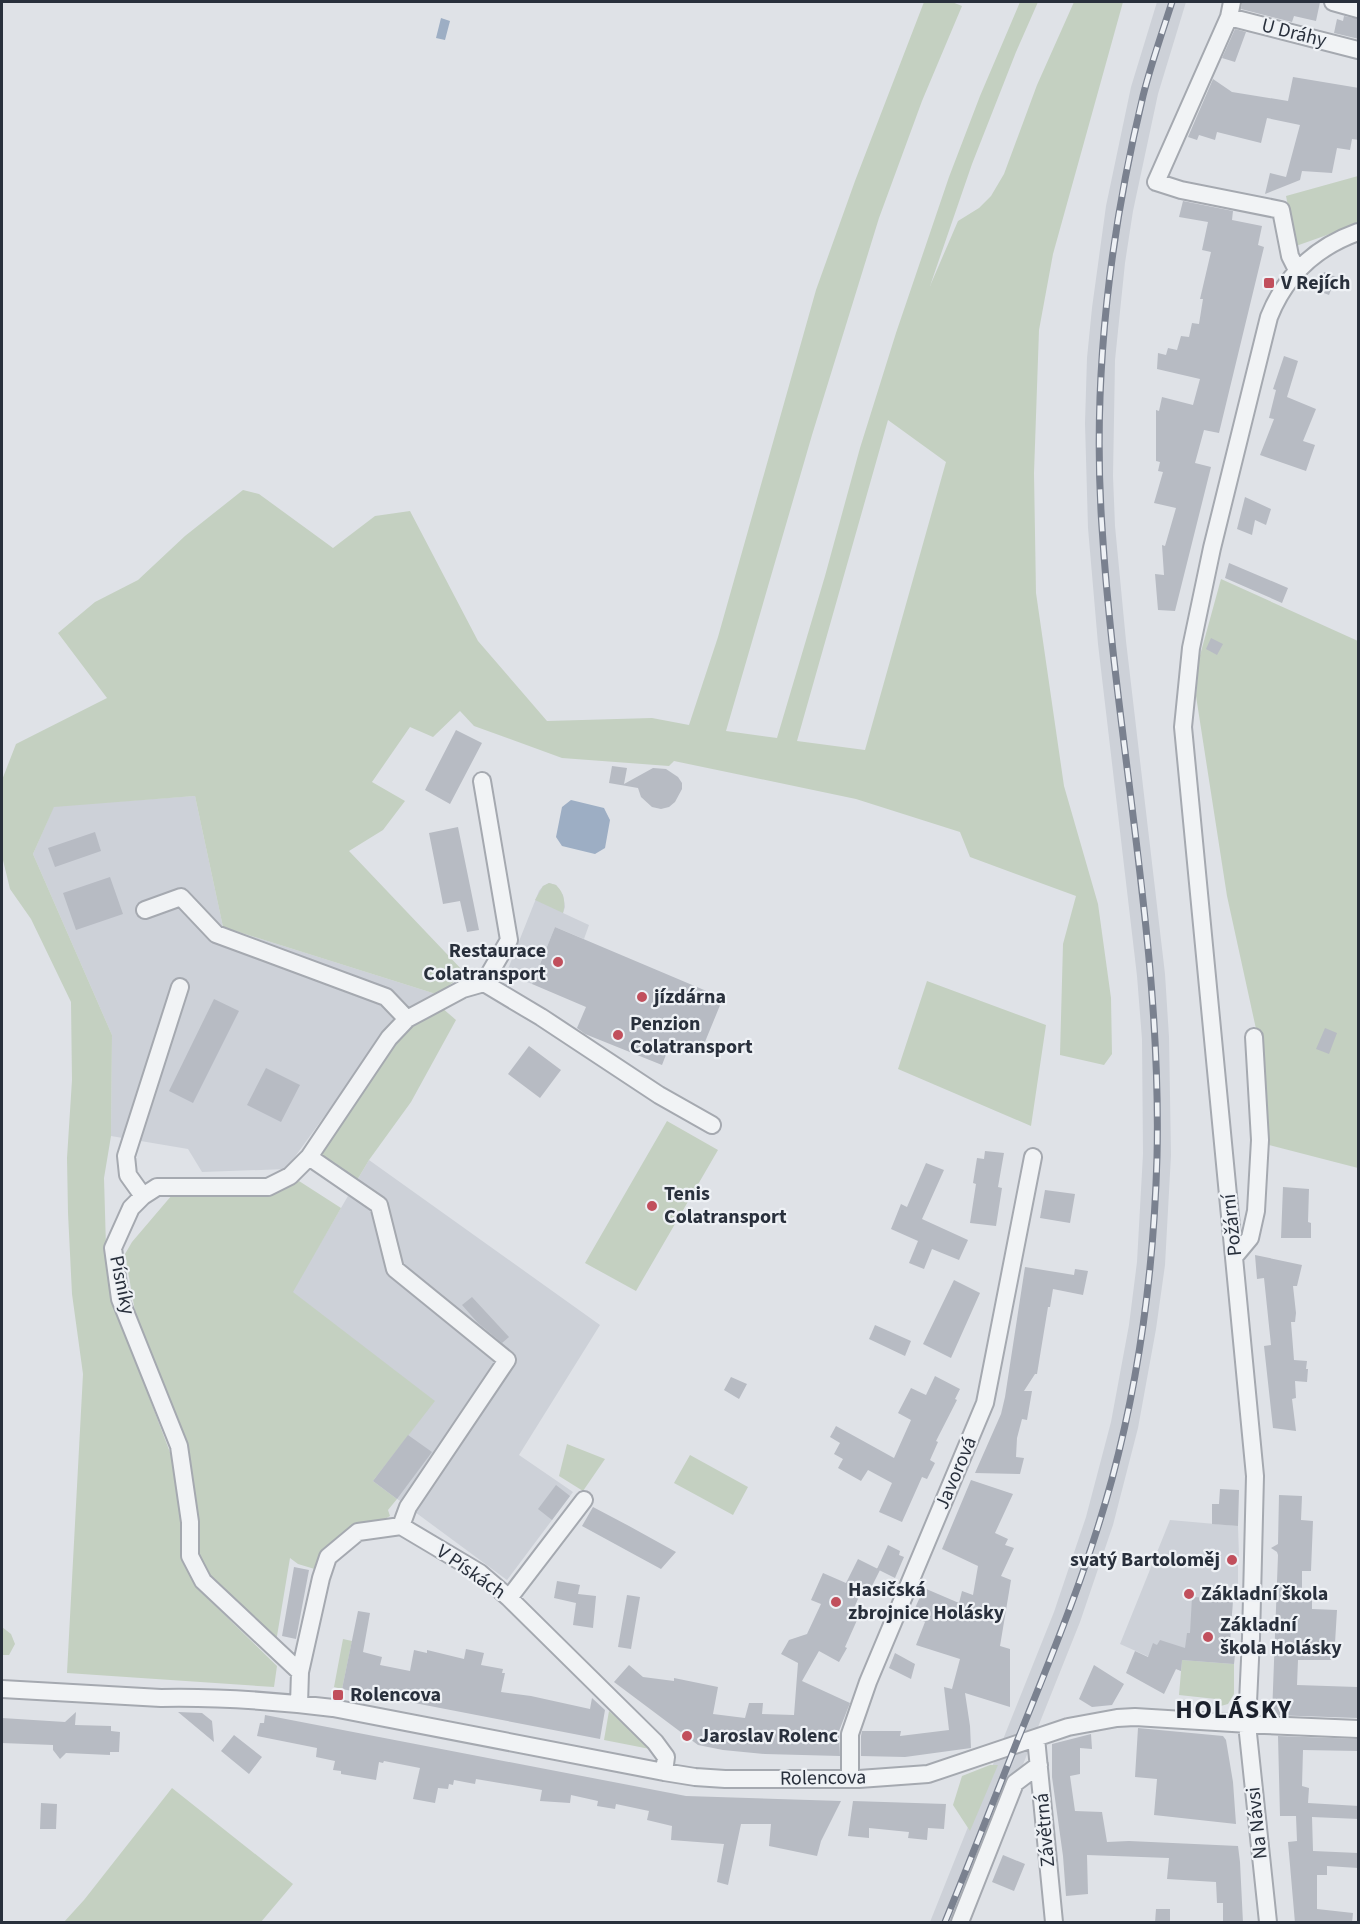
<svg xmlns="http://www.w3.org/2000/svg" width="1360" height="1924" viewBox="0 0 1360 1924" font-family="'Source Sans 3',sans-serif">
<style>
.built{fill:#cdd1d8}
.green{fill:#c4d0c1;fill-rule:evenodd}
.water{fill:#9daec4}
.building{fill:#b7bbc3}
.lines{fill:none;stroke-linecap:round;stroke-linejoin:round}
.minor-casing{stroke:#a5a9b0;stroke-width:20}
.minor{stroke:#f1f3f5;stroke-width:16}
.rail-casing{stroke:#7a818f;stroke-width:7}
.rail{stroke:#eef1f5;stroke-width:4.5;stroke-dasharray:14;stroke-linecap:butt}
.poi-dot{fill:#c14f5c;stroke:#eef1f5;stroke-width:2}
.labels{text-anchor:middle;dominant-baseline:central;stroke-width:4.5;stroke-linejoin:round;paint-order:stroke}
.street-label{font-size:20px;fill:#29303c;stroke:#eef1f5}
.poi-label{font-size:20px;font-weight:bold;fill:#29303c;stroke:#eef1f5;text-anchor:start}
.district-label{font-size:26px;font-weight:bold;letter-spacing:1.5px;fill:#1c212d;stroke:#eef1f5}
</style>
<rect width="100%" height="100%" fill="#dfe2e7"/>
<path class="built" d="M1157,2H1186L1158,94L1133,211L1125,263L1115,360L1113,476L1115,526L1126,641L1165,974L1169,1037L1171,1155L1165,1265L1156,1329L1138,1428L1113,1525L1080,1622L960,1922H930L1054,1612L1086,1517L1111,1422L1129,1325L1137,1262L1143,1154L1142,1039L1137,976L1098,644L1088,528L1085,423L1087,358L1092,308L1106,206L1131,87Z
M195,796L223,927L439,995L395,1019L286,1169L202,1172L188,1149L111,1136L112,1035L33,854L54,806Z
M549,883L556,885L563,895L565,907L563,913L589,925L584,939L555,927L532,984L506,974L539,891L543,886Z
M369,1160L600,1325L519,1455L573,1492L507,1580L373,1481L434,1401L292,1292Z
M1170,1520L1238,1526L1239,1557L1229,1556L1226,1558L1225,1562L1238,1565V1599L1233,1600L1230,1642H1236L1234,1664L1182,1660L1181,1671L1120,1644Z"/>
<path class="green" d="M924,2H952L962,6L922,101L879,218L812,435L726,731L777,738L825,576L860,448L896,333L949,177L980,96L1020,2H1038L1016,52L972,164L930,286L958,221L979,208L991,196L1004,174L1037,85L1074,2H1123L1053,254L1039,330L1034,473L1036,593L1064,786L1098,904L1111,998L1112,1054L1104,1065L1060,1055L1063,944L1076,896L970,857L960,832L856,799L674,761L669,766L562,758L474,726L460,711L433,737L410,727L372,782L405,801L383,830L349,851L464,972L439,995L223,927L195,796L54,807L33,854L112,1035L111,1136L104,1178L106,1247L113,1302L171,1455L182,1522L181,1556L197,1588L277,1666L274,1687L67,1673L83,1374L72,1294L68,1213L67,1158L72,1080L71,1002L31,919L10,889L2,856V780L16,744L107,698L58,633L95,602L138,580L185,536L243,490L259,494L333,548L375,516L410,511L478,641L547,721L652,718L689,725L718,637L816,290L855,181ZM888,420L946,462L865,750L797,741Z
M1358,176V224L1296,246L1286,196Z
M1221,579L1358,641V1168L1261,1143L1258,1038L1227,896L1196,696L1199,659Z
M549,883L556,885C564,893 566,902 563,913L535,900L543,886Z
M927,981L1046,1025L1031,1126L898,1069Z
M441,1007L456,1020L411,1102L369,1160L356,1182L317,1154L392,1044L417,1018Z
M667,1121L718,1150L636,1291L585,1263Z
M299,1181L341,1208L293,1292L435,1401L373,1481L397,1499L388,1510L390,1516C384,1520 376,1522 368,1524C337,1534 330,1538 318,1570L298,1564L290,1558L276,1642L211,1577L199,1557V1525L186,1442L136,1317L125,1254L132,1242L172,1195L268,1196Z
M567,1444L605,1459L583,1491L559,1476Z
M690,1455L748,1487L733,1515L674,1483Z
M2,1627L11,1634L15,1644L9,1655H2Z
M343,1639L352,1641L342,1689L334,1687Z
M1182,1660L1234,1664V1694L1228,1704L1217,1707L1216,1699L1179,1695Z
M609,1711L650,1747V1749L604,1740Z
M990,1765H998L970,1831L953,1805L962,1776Z
M172,1788L293,1884L261,1922H64L84,1900Z"/>
<path class="water" d="M441,18L450,21L445,40L436,38Z
M571,800L604,808L610,820L605,848L595,854L562,846L556,837L562,807Z"/>
<path class="building" d="M1242,2H1320L1316,21L1294,16L1292,22L1241,9Z
M1344,16L1359,19V39L1334,33L1337,19L1343,21Z
M1235,29L1246,32L1235,62L1222,58Z
M1293,77L1359,88V140L1352,139L1350,150L1337,148L1332,173L1302,171L1300,180L1265,194L1270,173L1286,177L1300,125L1267,118L1261,143L1217,132L1215,140L1199,135L1197,140L1188,137L1213,79L1232,92L1288,101Z
M1183,201L1233,211L1232,220L1262,226L1258,245L1264,247L1219,433L1204,430L1195,463L1211,467L1175,611L1158,610L1155,574L1164,575L1162,545L1165,546L1176,508L1154,503L1163,472L1158,471L1160,462L1156,461V410L1159,411L1162,397L1193,405L1200,379L1157,369L1158,353L1166,355L1168,348L1177,350L1181,336L1189,337L1192,323L1199,324L1203,299H1200L1211,252L1202,250L1208,222L1179,217Z
M1324,272L1336,277L1329,295L1316,290Z
M1284,356L1298,361L1287,397L1316,409L1303,441L1315,445L1306,471L1260,455L1274,419L1269,418L1276,390L1273,389Z
M1245,497L1271,509L1266,525L1255,520L1252,535L1237,529Z
M1229,563L1288,588L1282,603L1225,578Z
M1211,638L1223,644L1217,655L1206,649Z
M456,730L482,743L450,804L425,790Z
M612,766L627,768L624,784L653,768L666,769L678,777L682,783V789L675,802L669,807L661,809L652,807L641,797L638,788L609,783Z
M458,827L479,930L467,932L460,901L443,904L429,833Z
M95,832L101,851L55,867L48,848Z
M110,877L123,914L76,930L63,893Z
M555,927L723,998L700,1054L671,1042L662,1065L585,1034L577,1028L586,1007L532,984Z
M214,999L239,1011L193,1103L169,1091Z
M1325,1028L1337,1033L1329,1054L1316,1049Z
M529,1046L561,1070L540,1098L508,1074Z
M266,1068L300,1085L281,1122L247,1105Z
M985,1151L1004,1153L998,1187L1002,1188L996,1226L970,1223L976,1184L973,1183L977,1158L984,1159Z
M926,1163L944,1170L922,1219L968,1240L959,1260L932,1249L924,1269L909,1263L918,1241L891,1229L901,1204L907,1207Z
M1283,1187L1309,1189L1308,1222L1311,1223V1238H1281Z
M1045,1190L1075,1194L1070,1223L1040,1218Z
M1255,1255L1302,1265L1297,1286H1293L1296,1313L1295,1322H1291L1294,1360L1307,1361L1306,1369H1308L1307,1382L1295,1381L1296,1398L1292,1399L1296,1431L1273,1428L1264,1346L1271,1345L1264,1278L1257,1279Z
M1025,1267L1074,1275L1075,1269L1088,1271L1083,1295L1053,1289L1050,1307H1048L1037,1374H1035L1024,1391H1032L1027,1420L1022,1419L1017,1438L1016,1457L1024,1458L1020,1474L975,1473L1001,1414L1005,1397Z
M954,1280L980,1293L951,1358L923,1344Z
M472,1297L509,1337L502,1343L478,1323L462,1305Z
M875,1325L911,1341L905,1356L869,1339Z
M935,1376L960,1389L955,1399L957,1400L936,1441L938,1442L930,1460L935,1463L927,1479L922,1477L902,1522L879,1512L892,1483L868,1470L861,1481L838,1468L843,1459L834,1454L840,1443L830,1437L836,1426L894,1458L911,1420L898,1413L911,1388L926,1395Z
M731,1377L747,1384L739,1399L724,1390Z
M408,1435L432,1452L397,1499L373,1481Z
M971,1480L1013,1494L995,1533L1008,1539L1005,1545L1014,1548L1001,1576L1011,1580L1000,1646L1010,1649V1707L965,1693L970,1726L971,1748L905,1757L861,1756V1736L862,1731H901L900,1736L949,1730L944,1687L952,1689L960,1659L916,1645L925,1622L911,1617L924,1588L959,1603L962,1591L973,1595L978,1566L942,1549Z
M556,1485L570,1496L552,1520L538,1509Z
M1220,1489L1239,1490L1238,1526L1212,1524V1504H1219Z
M1279,1495L1302,1496L1301,1520L1313,1521L1311,1571H1302V1597H1312V1609L1337,1610L1334,1660H1298L1297,1685L1357,1687V1718L1272,1715L1278,1555L1277,1552L1271,1548L1278,1544Z
M593,1507L629,1526L676,1552L661,1569L637,1556L582,1526Z
M888,1545L900,1551L899,1555L904,1557L895,1578L877,1569Z
M858,1559L880,1570L871,1588L864,1585L851,1615L858,1618L845,1647L847,1648L839,1662L819,1651L802,1681L850,1703L839,1731L840,1756L765,1754L723,1750L698,1745L614,1682L629,1665L643,1677L674,1681V1678L718,1687L713,1714L745,1718L749,1703H763L762,1714L794,1715L798,1663L781,1654L789,1640L807,1634L821,1604L811,1600L823,1573L846,1583Z
M294,1567L309,1570L296,1639L282,1636Z
M557,1581L580,1585L578,1594L596,1596L593,1628L573,1625L576,1603L554,1598Z
M627,1595L640,1597L631,1649L618,1647Z
M1192,1597L1233,1599L1230,1642H1236L1234,1664L1182,1660L1181,1671L1176,1669L1164,1694L1126,1673L1135,1651L1148,1657L1153,1643L1157,1645L1160,1640L1185,1648L1187,1633H1190Z
M358,1611L370,1613L363,1652L382,1657L380,1665L410,1671L414,1650L427,1653V1650L464,1659L466,1649L484,1653L481,1665L503,1669L502,1673H505L501,1692L531,1696L590,1709L592,1698L605,1710L600,1739L342,1689Z
M895,1653L915,1664L911,1679L889,1668Z
M1094,1665L1124,1684L1112,1705L1092,1707L1079,1699Z
M76,1712L75,1725L111,1726V1731L120,1732L119,1752H110V1755L66,1753L60,1759L53,1750V1745L2,1743V1718L65,1722Z
M178,1712L202,1713L212,1721L214,1742Z
M265,1715L686,1796L841,1801L821,1841L817,1856L769,1846L771,1824H741L728,1885L717,1882L724,1844L671,1840L672,1826L647,1820L649,1811L616,1804L615,1809L597,1806L598,1801L571,1795L570,1803L540,1801L542,1790L476,1779L475,1784L454,1780L453,1785L449,1784L448,1789L438,1788L435,1803L413,1799L420,1768L384,1761L383,1763L379,1762L376,1780L341,1774V1771L333,1770L335,1761L316,1757L317,1748L257,1736L260,1723H264Z
M1138,1728L1223,1736L1226,1740L1233,1782L1236,1824L1154,1815L1157,1779L1135,1777Z
M1091,1734L1092,1749L1080,1748V1774L1070,1776L1075,1811L1102,1812L1107,1842L1129,1841L1238,1846L1240,1862L1243,1923H1223V1903H1217L1216,1882L1167,1879L1169,1858L1087,1855L1088,1894L1066,1896L1063,1856L1052,1777V1744Z
M234,1735L262,1757L249,1774L221,1751Z
M1278,1736L1359,1739V1751L1303,1750L1302,1786L1309,1788L1308,1803L1359,1806V1819L1312,1817L1313,1851L1358,1853V1868L1327,1866V1875H1317V1909L1353,1913L1352,1923H1295L1288,1842L1297,1841L1296,1816H1280Z
M853,1801L946,1804L944,1829L928,1828L927,1840L908,1838L909,1832L869,1828V1838L848,1836Z
M41,1803L57,1804L56,1829H40Z
M1003,1855L1025,1864L1014,1891L992,1882Z
M1156,1909H1170V1923H1155Z"/>
<g class="lines">
<defs>
<path id="minor" d="M1232,2L1229,17L1156,182L1181,190L1281,210L1290,256L1297,270
M1333,2L1358,9
M1229,17L1358,50
M145,910L181,897L216,934L386,997L407,1019
M484,983L541,1017L659,1095L712,1125
M309,1157L379,1205L395,1269L507,1360L408,1507L401,1526
M143,1196L128,1175L126,1156L180,987
M1235,1256L1250,1238L1256,1211L1260,1140L1254,1037
M509,1598L584,1500
M300,1672L321,1578L328,1557L358,1532L401,1526L480,1573L509,1598L655,1742L666,1757L664,1772
M2,1689L161,1698C218,1697 277,1701 333,1708L664,1772L695,1777L725,1779H859L928,1774L1068,1727L1117,1718L1135,1717L1265,1725L1358,1729
M299,1704L300,1672L203,1581L190,1556V1522L179,1446L120,1299L113,1248L131,1208L143,1196L157,1187H268L290,1176L309,1157L389,1038L407,1019L463,989L484,983L509,940L482,781
M1036,1738L1054,1922
M850,1779V1734L868,1682L985,1403L1033,1157
M960,1922L1015,1783L1039,1765
M1268,1922L1247,1724L1251,1638L1255,1476L1183,727L1191,648L1212,548L1269,317C1286,274 1316,247 1358,232"/>
</defs>
<use href="#minor" class="minor-casing"/>
<use href="#minor" class="minor"/>
<defs>
<path id="rail" d="M945,1922C970,1861 994,1800 1018,1739C1053,1653 1088,1568 1112,1479C1140,1374 1154,1265 1157,1157C1162,945 1115,737 1102,527C1092,382 1109,237 1143,96C1151,64 1162,33 1172,2"/>
</defs>
<use href="#rail" class="rail-casing"/>
<use href="#rail" class="rail"/>
</g>
<g class="poi-dot">
<rect x="1263" y="277" width="12" height="12" rx="3"/>
<circle cx="558" cy="962" r="6"/>
<circle cx="642" cy="997" r="6"/>
<circle cx="618" cy="1035" r="6"/>
<circle cx="652" cy="1206" r="6"/>
<circle cx="1232" cy="1560" r="6"/>
<circle cx="1189" cy="1594" r="6"/>
<circle cx="836" cy="1602" r="6"/>
<circle cx="1208" cy="1637" r="6"/>
<rect x="332" y="1689" width="12" height="12" rx="3"/>
<circle cx="687" cy="1736" r="6"/>
</g>
<g class="labels">
<g class="street-label">
<text transform="translate(1294 33) rotate(14)">U Dráhy</text>
<text transform="translate(1232 1225) rotate(-96)">Požární</text>
<text transform="translate(122 1285) rotate(78)">Písníky</text>
<text transform="translate(956 1473) rotate(-67)">Javorová</text>
<text transform="translate(471 1572) rotate(35)">V Pískách</text>
<text transform="translate(823 1778) rotate(-1)">Rolencova</text>
<text transform="translate(1257 1823) rotate(-96)">Na Návsi</text>
<text transform="translate(1045 1830) rotate(-95)">Závětrná</text>
</g>
<g class="poi-label">
<text x="1281" y="283">V Rejích</text>
<text x="546" y="951" text-anchor="end">Restaurace<tspan x="546" dy="23">Colatransport</tspan></text>
<text x="654" y="997">jízdárna</text>
<text x="630" y="1024">Penzion<tspan x="630" dy="23">Colatransport</tspan></text>
<text x="664" y="1194">Tenis<tspan x="664" dy="23">Colatransport</tspan></text>
<text x="1220" y="1560" text-anchor="end">svatý Bartoloměj</text>
<text x="848" y="1590">Hasičská<tspan x="848" dy="23">zbrojnice Holásky</tspan></text>
<text x="1201" y="1594">Základní škola</text>
<text x="1220" y="1625">Základní<tspan x="1220" dy="23">škola Holásky</tspan></text>
<text x="350" y="1695">Rolencova</text>
<text x="699" y="1736">Jaroslav Rolenc</text>
</g>
<g class="district-label">
<text x="1234" y="1709">HOLÁSKY</text>
</g>
</g>
<rect width="1360" height="1924" fill="none" stroke="#29303c" stroke-width="6"/>
</svg>
